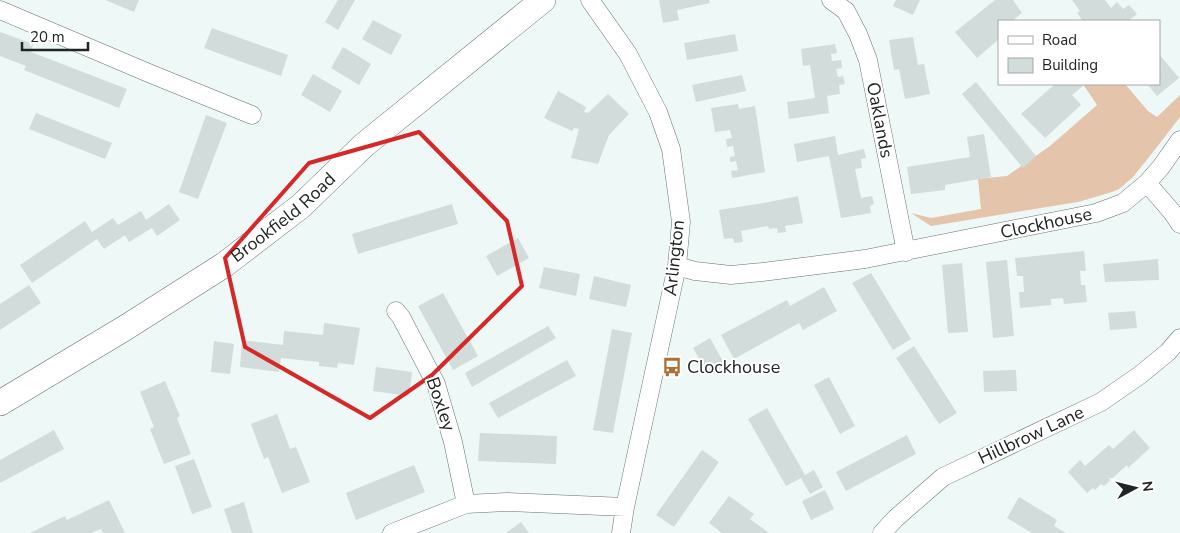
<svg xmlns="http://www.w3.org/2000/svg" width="1180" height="533" viewBox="0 0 1180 533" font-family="'Nunito Sans',sans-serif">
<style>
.grass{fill:#e4c4ab}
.building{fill:#d2dcda}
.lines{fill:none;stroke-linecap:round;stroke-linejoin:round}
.minor-casing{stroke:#697270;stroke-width:19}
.secondary-casing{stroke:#697270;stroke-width:26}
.minor{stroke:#fff;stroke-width:18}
.secondary{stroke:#fff;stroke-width:25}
.marked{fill:none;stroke:#d62828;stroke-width:4;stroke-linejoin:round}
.labels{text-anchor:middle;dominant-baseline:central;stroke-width:4;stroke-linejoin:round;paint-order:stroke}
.street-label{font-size:18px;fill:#212424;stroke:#fff}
.poi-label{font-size:18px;fill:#212424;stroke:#fff;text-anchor:start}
</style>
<rect width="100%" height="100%" fill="#eef8f6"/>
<path class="grass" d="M1083,84H1125L1148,111L1157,117L1180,95V117L1157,147L1133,177L1119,189L1112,192L1078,202L931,226L911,213L931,218L981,209L978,179L1007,176L1050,146L1097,105Z"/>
<path class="building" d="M105,0H139L134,12Z
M338,0H355L338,30L325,22Z
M659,0H709L710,3L677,10L679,20L663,23Z
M896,0H920L913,15L893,6Z
M995,0H1013L1022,13L1012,21H999V32L997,33L999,34V39L977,58L955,32Z
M1072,0H1105L1111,8L1117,2L1123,9L1129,5L1137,14L1128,21H1083L1077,13L1080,11Z
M373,20L402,35L391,55L362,39Z
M212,28L288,55L281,76L204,48Z
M0,32L33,44L31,52L127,89L119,108L24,70L26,66L0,56Z
M735,34L738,51L687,60L684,43Z
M913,37L918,65L924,64L930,94L905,99L899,69L894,70L889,40Z
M835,44L837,53L831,54L832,61L841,60L842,68L836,69L838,77L843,76L845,84L839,85L840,94L827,96L829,113L789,119L787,102L815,98L810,65L803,66L801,49Z
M343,47L371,64L359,85L331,68Z
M1159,54L1179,78L1157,96L1147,84H1159Z
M313,74L342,91L330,112L301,95Z
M742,75L746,91L696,102L692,85Z
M976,82L1036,156L1023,168L962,94Z
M1055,84H1081L1083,86L1072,95L1081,105L1045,138L1021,114Z
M558,91L586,107L584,112L588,113L608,94L629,114L609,135L598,164L571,158L579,129L574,128L572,131L544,118Z
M738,104L739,109L755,106L765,172L732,178L731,171L738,170L736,161L730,162V157L735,156L733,146L727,147L726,139L732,138L730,130L715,132L711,108Z
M36,113L112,143L105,159L29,129Z
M206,115L227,123L198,199L179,192Z
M984,134L991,177L945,185V190L911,194L907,167L970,157L967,137Z
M835,136L838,155L864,149L866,158L861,159L862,168L855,169L861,198L872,196L874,204L870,206L871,213L841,218L829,156L797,162L794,144Z
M798,196L803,223L785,226L786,232L778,233L777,228L769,229L768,226L741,231L743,242L734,243L733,238L724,239L719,210L764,203Z
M169,204L180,220L157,236L152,228L129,242L125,235L104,249L97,239L32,283L20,265L85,221L92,232L113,218L118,225L141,211L146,220Z
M452,204L458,224L358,254L352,234Z
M518,238L529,258L497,276L486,256Z
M1084,251L1086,271H1080L1081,285H1085L1087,302L1064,304L1063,298L1051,299V305L1020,308L1019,292H1024L1023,276H1017L1015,258Z
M1158,259L1159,280L1105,282L1103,264Z
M1007,260L1014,336L993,338L986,262Z
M962,263L968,332L948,333L942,265Z
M544,267L580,274L576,296L539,288Z
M871,273L911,339L893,350L852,283Z
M594,276L631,285L626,307L589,299Z
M29,285L41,303L0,330V304Z
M824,287L837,311L803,330L799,323L734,359L721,335L787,300L790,306Z
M443,293L478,356L453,370L418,306Z
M1135,311L1137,328L1110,330L1108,313Z
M324,323L360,328L354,365L338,363L337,368L319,366V362L281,358L279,372L240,367L242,340L283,345L284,331L323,335Z
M548,326L556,338L472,387L465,373Z
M612,329L632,333L613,433L593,430Z
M710,338L725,365L709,375L693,348Z
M214,341L234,344L230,374L211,372Z
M914,346L957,413L939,424L896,358Z
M567,360L576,376L498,418L489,403Z
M376,367L412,372L409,396L373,391Z
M1016,370L1017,391L984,392L983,371Z
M829,377L855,426L840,434L814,385Z
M165,381L180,416L177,418L191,454L164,464L150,429L154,427L140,392Z
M767,408L805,475L814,470L823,487L810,494L801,478L786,486L748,419Z
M277,414L290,449L296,447L310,482L282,493L268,457L264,459L251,424Z
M54,430L64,449L0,483V460Z
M1134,430L1150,448L1128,468L1127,465L1104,486L1101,484L1095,490L1093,488L1087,493L1068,472L1080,460L1085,466L1109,445L1113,449Z
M480,433L557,436L556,464L478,461Z
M907,435L916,454L846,491L836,472Z
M702,450L719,462L674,527L656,515Z
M194,459L212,507L192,514L175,466Z
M414,465L425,492L356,520L346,493Z
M825,490L834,509L811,520L802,501Z
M729,496L754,514L750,519L769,533H722L709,523Z
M1019,497L1057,520L1054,526L1066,533H1032L1007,518Z
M109,500L125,533H103L101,529L91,533H30L65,516L67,520Z
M244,502L253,533H232L224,509Z
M521,522L529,533H506Z"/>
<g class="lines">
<defs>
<path id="minor" d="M590,0L628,54L658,112L671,149L681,222L677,266L625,507L621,533
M831,0L846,11L858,34L868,60L906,252
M0,10L151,74L252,115
M1147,183L1172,212L1180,224
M677,266L695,271L731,275L762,272L865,259L1096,213L1123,203L1147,183L1161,167L1180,140
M396,311L401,317L436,384L453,442L466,504
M392,533L466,504L507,502L625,507
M882,533L896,518L943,477L1101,402L1140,375L1168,352L1180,338"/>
<g id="secondary">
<path id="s1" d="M0,403L125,328L224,265L301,206L364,145L543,0"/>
</g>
</defs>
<use href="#minor" class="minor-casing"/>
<use href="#secondary" class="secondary-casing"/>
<use href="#minor" class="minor"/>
<use href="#secondary" class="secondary"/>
</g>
<path class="marked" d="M419,132L507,221L522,286L432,375L370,418L245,347L225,258L309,163Z"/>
<defs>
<symbol id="bus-bare" viewBox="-9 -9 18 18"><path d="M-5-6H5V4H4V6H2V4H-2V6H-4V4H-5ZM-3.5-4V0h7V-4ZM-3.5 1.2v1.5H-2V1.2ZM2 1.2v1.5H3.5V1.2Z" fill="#ae6f36" stroke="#fff" stroke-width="2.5" paint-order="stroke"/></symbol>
</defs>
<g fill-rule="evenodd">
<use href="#bus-bare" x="658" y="353" width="28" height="28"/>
</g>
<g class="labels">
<g class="street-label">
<text transform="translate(880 120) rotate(79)">Oaklands</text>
<text stroke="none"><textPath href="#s1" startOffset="339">Brookfield Road</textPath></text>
<text transform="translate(1046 223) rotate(-12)">Clockhouse</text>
<text transform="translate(674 258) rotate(-84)">Arlington</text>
<text transform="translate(441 404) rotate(71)">Boxley</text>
<text transform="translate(1031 435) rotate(-25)">Hillbrow Lane</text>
</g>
<g class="poi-label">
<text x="687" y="367">Clockhouse</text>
</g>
</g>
<rect x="998" y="20" width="162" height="65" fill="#ffffff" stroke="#a6a7a7"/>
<rect x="1008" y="36" width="25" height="8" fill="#ffffff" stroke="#a6a7a7"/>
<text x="1042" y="45" font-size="15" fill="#212424">Road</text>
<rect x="1008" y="58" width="25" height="15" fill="#d2dcda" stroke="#a6a7a7"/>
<text x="1042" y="70" font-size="15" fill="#212424">Building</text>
<g transform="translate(1135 488) rotate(83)" stroke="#ffffff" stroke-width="4" paint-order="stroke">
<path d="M0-4L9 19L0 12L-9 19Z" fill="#212424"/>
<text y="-8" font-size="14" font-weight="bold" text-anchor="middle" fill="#212424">N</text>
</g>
<path d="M22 42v8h66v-8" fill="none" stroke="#212424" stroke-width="2.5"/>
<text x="30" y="42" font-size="15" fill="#212424" stroke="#ffffff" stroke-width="4" paint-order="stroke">20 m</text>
</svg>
